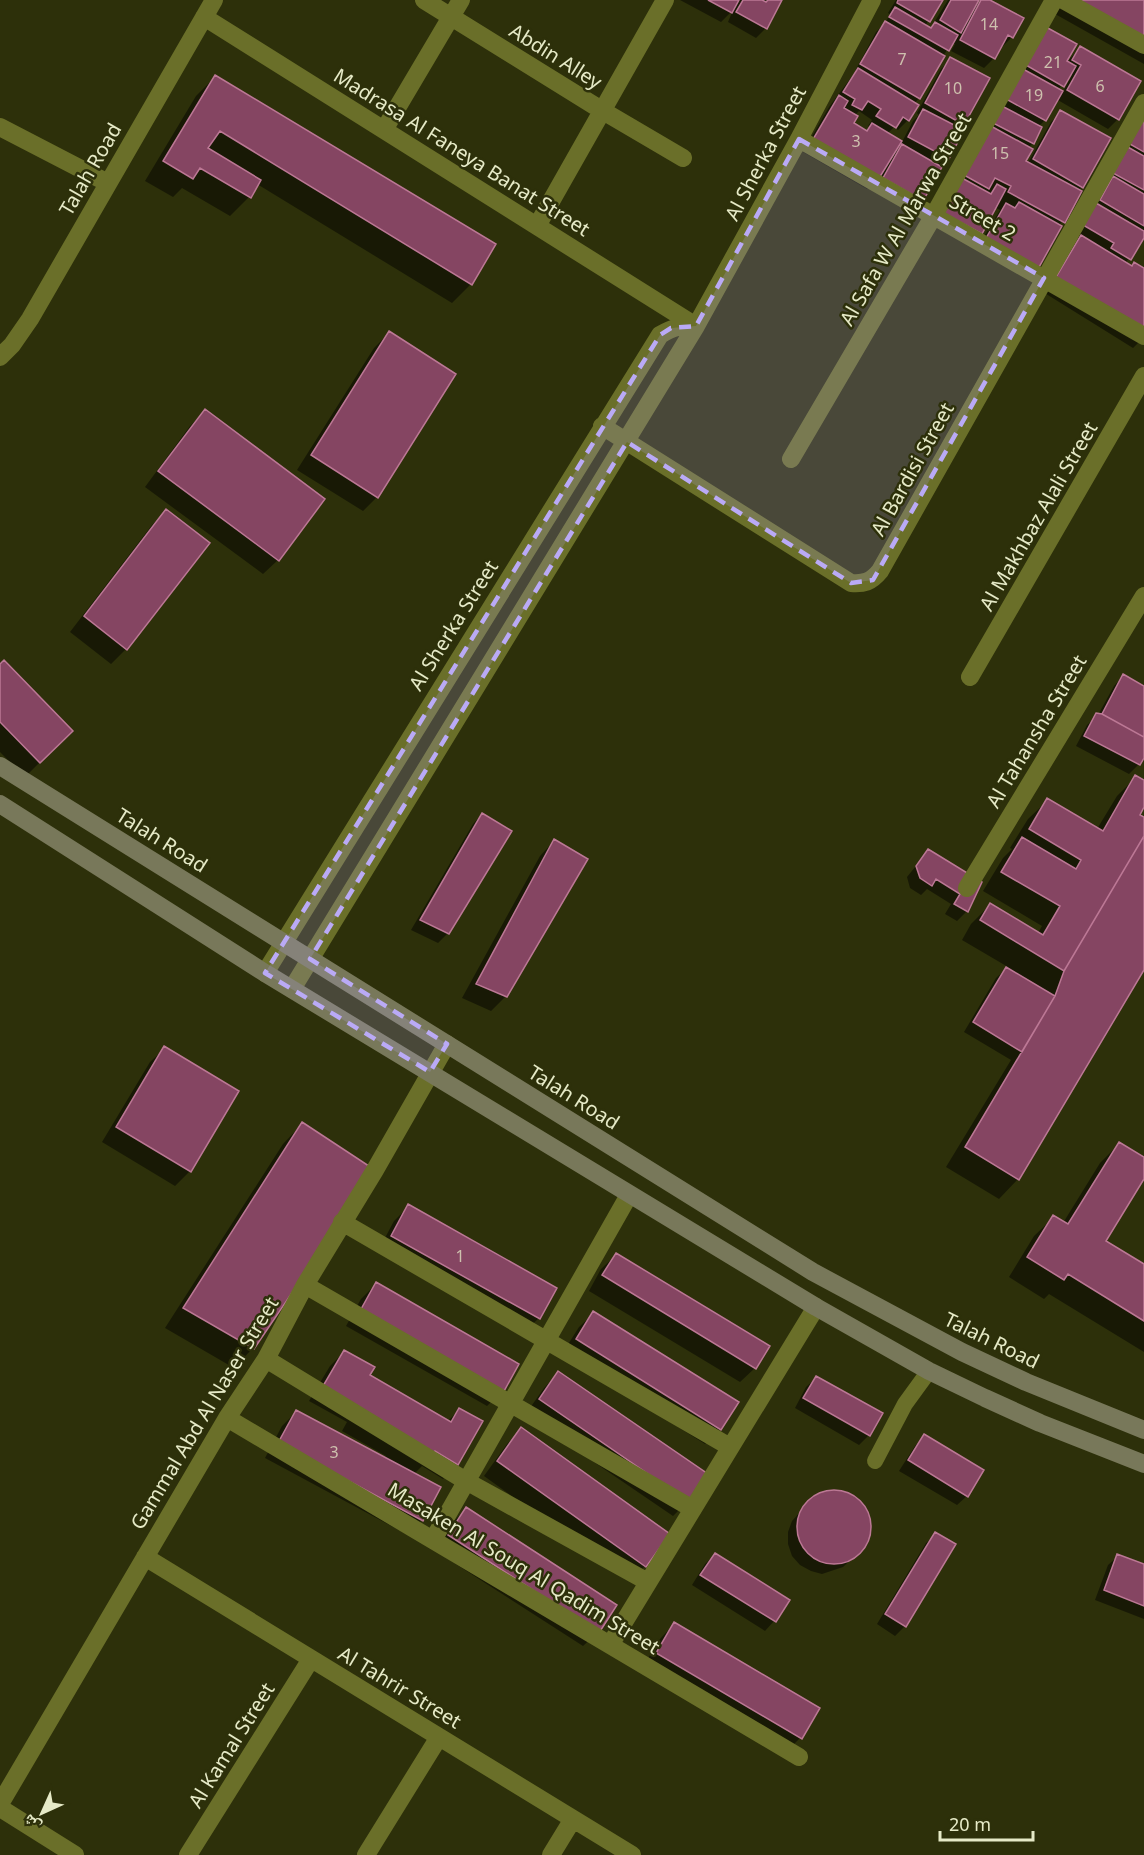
<svg xmlns="http://www.w3.org/2000/svg" width="1144" height="1855" viewBox="0 0 1144 1855" font-family="'Noto Sans','Noto Naskh Arabic',sans-serif">
<style>
.shadow{fill:#0007;fill-rule:evenodd}
.building{fill:#854562;stroke:#bc7895;stroke-width:1.5}
.lines{fill:none;stroke-linecap:round;stroke-linejoin:round}
.service{stroke:#6a6f29;stroke-width:16}
.minor{stroke:#6a6f29;stroke-width:18}
.secondary{stroke:#78785a;stroke-width:18}
.marked{fill:#baaaf6;fill-opacity:0.2;stroke:#baaaf6;stroke-width:4.5;stroke-dasharray:12 8;stroke-linejoin:round}
.labels{text-anchor:middle;dominant-baseline:central;stroke-width:5;stroke-linejoin:round;paint-order:stroke}
.number-label{font-size:16px;fill:#cec1ae}
.street-label{font-size:20px;fill:#e6eac7;stroke:#2d300a}
</style>
<rect width="100%" height="100%" fill="#2d300a"/>
<path class="shadow" d="M680,0H781L766,28L756,38L728,22L733,10L721,22Z
M896,0H942L925,26L930,29L948,0H977L975,7L981,0H987L1012,37L1002,47L1001,46L994,58L984,68L951,51L955,44L952,43L943,56L919,98L914,104L917,106L908,120L898,130L894,127L887,134L902,142L913,121L919,115L917,113L941,69L951,59L963,124L958,129L948,158L939,167L879,178L867,189L803,152L829,107L853,75L876,32L886,22L890,14L888,13ZM859,111L872,120L868,126L870,127L866,132L852,123L854,116Z
M1054,0H1144V64L1048,10Z
M1037,38L1066,63L1080,48L1118,119L1108,129L1056,99L1045,120L1038,127L1033,143L1028,148L1024,161L1028,163L1051,122L1061,112L1082,187L1078,191H1080L1059,226L976,250L1000,210L994,207L935,223ZM1070,73L1072,75L1063,92L1058,90Z
M215,77L471,284L452,303L257,184L249,197L230,216L182,188L173,197L145,181L196,96Z
M1144,110V235L1125,264L1144,270V337L1133,348L1043,292L1067,252L1080,239L1074,235Z
M389,333L377,497L363,511L297,470L374,348Z
M205,411L278,560L263,574L145,487L190,426Z
M166,511L208,543L126,649L111,664L70,632L152,525Z
M0,666L71,731L25,777L0,752Z
M1123,676L1144,688V755L1139,764L1129,774L1076,746L1087,725L1098,715L1114,686Z
M1136,777L1144,782V804L1137,815L1144,819V967L1018,1179L999,1199L946,1167L1011,1060L964,1032L996,978L1008,967L962,940L971,924L990,905L1038,933L1042,926L983,891L1003,858L1012,849L1010,848L1028,819L1048,800L1097,829L1117,796Z
M482,814L448,933L438,943L411,930L473,824Z
M554,841L506,996L491,1011L462,998L540,856Z
M928,851L981,883L967,911L957,921L945,914L951,904L927,889L921,895L910,888L907,877Z
M165,1048L190,1171L175,1186L102,1142L150,1062Z
M302,1124L373,1170L253,1348L234,1368L165,1328L283,1144Z
M1119,1144L1144,1159V1176L1104,1241L1144,1266V1352L1049,1294L1044,1299L1009,1277L1034,1236L1054,1217L1063,1223L1100,1163Z
M409,1206L539,1318L524,1332L378,1251L394,1221Z
M616,1255L755,1368L740,1382L589,1291L601,1269Z
M376,1284L501,1392L487,1406L346,1326L361,1299Z
M594,1313L737,1402L720,1429L705,1444L562,1354L579,1327Z
M344,1352L368,1375L448,1421L459,1410L457,1464L443,1479L422,1466L414,1474L422,1520L408,1535L265,1458L282,1426L296,1412L384,1458L386,1456L342,1431L347,1422L309,1401L330,1366Z
M558,1373L688,1501L673,1516L525,1415L544,1388Z
M816,1378L869,1435L859,1445L795,1408L806,1387Z
M521,1429L668,1534L645,1566L630,1581L484,1476L507,1444Z
M924,1436L967,1496L957,1505L899,1471L915,1446Z
M833,1492L844,1493L862,1506L867,1516L869,1527L867,1538L862,1549L843,1567L822,1574L811,1571L800,1565L792,1556L788,1544V1532L792,1521L810,1501L820,1494Z
M466,1509L598,1632L583,1646L434,1550L451,1524Z
M936,1534L905,1626L895,1636L877,1624L926,1543Z
M715,1554L787,1601L774,1621L765,1631L692,1585L705,1564Z
M1118,1556L1144,1566V1619L1095,1600L1108,1565Z
M674,1624L800,1738L786,1752L642,1668L660,1639Z"/>
<path class="building" d="M708,0H739L732,13Z
M743,0H762L766,2L768,0H782L767,29L736,12Z
M898,0H943L930,22L897,3Z
M951,0H979L961,33L940,20Z
M981,0H990L1024,18L1013,38L1008,35L995,59L960,40Z
M1070,0H1144V41Z
M895,7L931,28L935,22L958,35L949,51L889,17Z
M885,21L945,56L920,99L860,64Z
M1046,27L1077,44L1067,61L1076,66L1064,87L1024,64Z
M1080,46L1141,81L1119,120L1067,90L1081,65L1072,60Z
M950,57L990,78L964,125L925,103Z
M858,68L919,105L909,121L903,117L896,128L876,116L881,109L868,101L862,110L852,105L855,99L843,92Z
M1023,69L1063,91L1046,121L1006,99Z
M215,75L496,244L472,285L220,131L208,148L261,180L251,198L200,168L193,179L163,161Z
M839,95L848,101L844,108L858,116L854,123L867,131L872,123L902,141L878,180L812,141Z
M1000,105L1042,127L1034,144L991,122Z
M923,109L964,130L949,159L908,137Z
M1060,110L1111,138L1083,188L1033,159Z
M1144,115V152L1128,143Z
M989,125L1033,149L1026,161L1082,191L1065,223L1008,192L1011,186L995,178L989,189L962,174Z
M902,144L942,167L923,201L883,178Z
M1126,146L1144,156V190L1111,172Z
M1113,176L1144,194V226L1100,200Z
M962,178L991,194L997,184L1006,189L982,234L943,213Z
M1019,202L1062,226L1038,269L985,240L1006,203L1015,208Z
M1096,203L1144,231V238L1131,260L1111,248L1114,243L1083,225Z
M1081,235L1132,266L1134,262L1144,268V331L1056,277Z
M389,331L456,374L378,498L311,455Z
M205,409L325,499L279,561L158,471Z
M166,509L210,543L127,650L84,616Z
M4,660L73,731L40,763L0,722V664Z
M1123,674L1144,686V737L1102,714Z
M1096,713L1102,714L1144,737V758L1140,765L1084,736Z
M1135,775L1144,780V807L1140,815L1144,817V836L1064,971L980,920L990,903L1043,935L1060,906L1001,872L1022,837L1076,869L1081,860L1029,829L1047,798L1103,831Z
M482,813L512,831L449,934L420,920Z
M1144,836V970L1019,1180L965,1147L1055,996L1064,971Z
M554,839L588,859L507,997L476,984Z
M928,849L982,882L968,912L954,904L960,894L936,879L932,886L920,878L916,866Z
M1006,967L1055,996L1022,1052L973,1022Z
M164,1046L239,1091L191,1172L116,1127Z
M302,1122L375,1170L254,1349L183,1308Z
M1119,1142L1144,1157V1179L1106,1241L1144,1264V1321L1068,1274L1064,1280L1027,1257L1053,1215L1068,1224Z
M408,1204L557,1288L540,1319L391,1236Z
M616,1253L770,1346L756,1369L602,1275Z
M376,1282L519,1364L503,1393L360,1311Z
M593,1311L739,1402L721,1430L576,1339Z
M344,1350L375,1367L370,1375L451,1422L459,1408L483,1421L458,1465L435,1451L431,1459L323,1386Z
M558,1371L708,1474L689,1502L539,1399Z
M816,1376L883,1413L870,1436L803,1398Z
M296,1410L441,1487L423,1521L278,1443Z
M521,1427L670,1534L646,1567L497,1461Z
M924,1434L984,1470L968,1497L908,1460Z
M797 1527a37 37 0 1 1 74 0a37 37 0 1 1-74 0Z
M466,1507L617,1605L599,1633L448,1535Z
M935,1532L956,1544L906,1627L885,1614Z
M715,1553L790,1600L776,1622L700,1575Z
M1117,1554L1144,1564V1606L1104,1590Z
M674,1622L820,1708L802,1739L656,1653Z"/>
<g class="lines">
<path class="service" d="M875,1461L905,1404L929,1371"/>
<path class="minor" d="M424,0L603,111L683,158
M1063,0L1144,45
M204,17L696,326
M0,127L108,183
M384,130L461,0
M799,139L1144,336
M537,226L665,0
M0,357L12,345L30,319L214,0
M602,426L851,583C864,584 871,582 880,571L1144,103
M791,459L934,215L1054,0
M970,677L1144,376
M967,888L1144,596
M265,973L660,335C673,327 682,325 696,326
M292,989L696,326L799,139L872,0
M342,1222L730,1447
M305,1285L693,1509
M266,1359L466,1481L648,1582
M227,1418L799,1757
M433,1540L629,1195
M145,1557L632,1855
M610,1645L816,1307
M0,1804L227,1418L266,1359L305,1285L375,1170L447,1044
M0,1808L75,1855
M188,1855L311,1659
M366,1855L439,1737
M551,1855L573,1819"/>
<path class="secondary" d="M0,766L813,1272L962,1352L1026,1382L1144,1430
M0,804L265,973L816,1307L929,1371L985,1398L1040,1423L1144,1464"/>
</g>
<path class="marked" d="M799,139L1044,278L873,580L851,583L627,442L310,959L447,1044L430,1072L265,973L660,335L671,328L696,326Z"/>
<g class="labels">
<g class="number-label">
<text x="989" y="24">14</text>
<text x="902" y="59">7</text>
<text x="1053" y="62">21</text>
<text x="1100" y="86">6</text>
<text x="953" y="88">10</text>
<text x="1034" y="95">19</text>
<text x="856" y="141">3</text>
<text x="1000" y="153">15</text>
<text x="460" y="1256">1</text>
<text x="334" y="1452">3</text>
</g>
<g class="street-label">
<text transform="translate(556 56) rotate(32)">Abdin Alley</text>
<text transform="translate(462 152) rotate(32)">Madrasa Al Faneya Banat Street</text>
<text transform="translate(765 153) rotate(-62)">Al Sherka Street</text>
<text transform="translate(90 169) rotate(-60)">Talah Road</text>
<text transform="translate(983 217) rotate(30)">Street 2</text>
<text transform="translate(905 219) rotate(-60)">Al Safa W Al Marwa Street</text>
<text transform="translate(912 469) rotate(-61)">Al Bardisi Street</text>
<text transform="translate(1038 516) rotate(-60)">Al Makhbaz Alali Street</text>
<text transform="translate(453 625) rotate(-58)">Al Sherka Street</text>
<text transform="translate(1036 731) rotate(-59)">Al Tahansha Street</text>
<text transform="translate(162 840) rotate(32)">Talah Road</text>
<text transform="translate(574 1097) rotate(32)">Talah Road</text>
<text transform="translate(992 1340) rotate(26)">Talah Road</text>
<text transform="translate(204 1413) rotate(-59)">Gammal Abd Al Naser Street</text>
<text transform="translate(524 1568) rotate(31)">Masaken Al Souq Al Qadim Street</text>
<text transform="translate(400 1687) rotate(31)">Al Tahrir Street</text>
<text transform="translate(231 1745) rotate(-58)">Al Kamal Street</text>
</g>
</g>
<g transform="translate(42 1813) rotate(225)" stroke="#2d300a" stroke-width="4.5" paint-order="stroke">
<path d="M0-4.5L10 22L0 15L-10 22Z" fill="#e6eac7"/>
<text y="-9" font-size="16" font-weight="bold" text-anchor="middle" fill="#e6eac7">ش</text>
</g>
<path d="M940 1831v9h93v-9" fill="none" stroke="#e6eac7" stroke-width="3"/>
<text x="949" y="1831" font-size="18" fill="#e6eac7" stroke="#2d300a" stroke-width="4.5" paint-order="stroke">20 m</text>
</svg>
